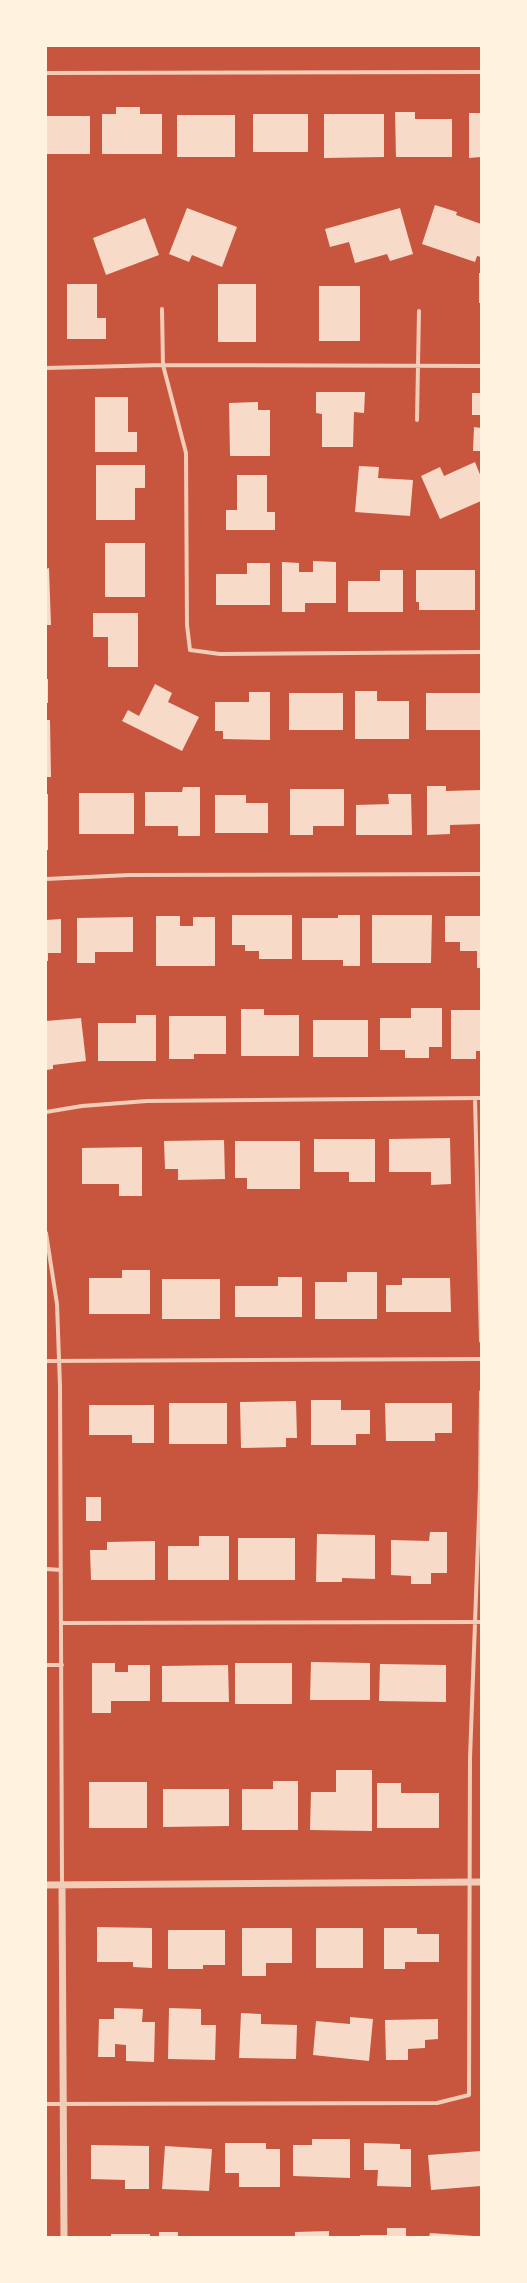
<svg xmlns="http://www.w3.org/2000/svg" width="527" height="2283" viewBox="0 0 527 2283" font-family="Lora,serif">
<style>
.building{fill:#f7dbc8}
.lines{fill:none;stroke-linecap:round;stroke-linejoin:round}
.minor{stroke:#f1ccb7;stroke-width:4}
.tertiary{stroke:#f1ccb7;stroke-width:7}
</style>
<rect width="100%" height="100%" fill="#c8553d"/>
<path class="building" d="M116,107H140V114H162V154H102V114H116Z
M395,112H415V119H452V157H396Z
M469,113H481V157L469,158Z
M253,114H308V152H253Z
M324,114H384V157L324,158Z
M177,115H235V157H177Z
M46,116H90V154H46Z
M435,205L457,212L456,215L481,224V257L477,256L475,262L422,244Z
M187,208L237,227L222,267L192,255L189,262L169,254Z
M400,208L413,254L390,261L387,254L355,263L349,242L330,247L325,229Z
M145,218L159,255L106,275L93,238Z
M479,273H481V303H479Z
M67,284H97V318H106V339H67Z
M218,284H256V342H218Z
M319,286H360V341H319Z
M316,392H365L364,413L354,412L353,447H322V414L316,413Z
M472,393H481V415H472Z
M95,397H128V432H137V452H95Z
M258,402V410H270V456H230L229,403Z
M474,427L481,428V451H473Z
M475,462L481,477V501L440,519L421,476L440,467L444,476Z
M96,465H145V488H135V520H96Z
M359,466L379,467L378,478L413,480L410,516L355,512Z
M237,475H267V512H275V530H226V510H237Z
M105,543H145V597H105Z
M313,561L336,562V603H305V612H282V562L299,563V572H313Z
M247,563H270V605H216V574H247Z
M49,568L51,625H46V569Z
M380,570H403V612H348V581H380Z
M416,570H475V610H419V602H416Z
M93,613H138V667H108V637H93Z
M46,679H48V703H46Z
M155,684L172,693L168,702L199,717L182,751L122,721L128,710L139,716Z
M355,691H377V701H409V739H355Z
M249,692H270V740L223,739V731H215V702H249Z
M289,693H343V730H289Z
M426,693H481V730H426Z
M46,720H50L51,777H46Z
M427,786H446V791L481,790V824L450,825V834L427,835Z
M183,787H200V836H178V826H145V792H182Z
M290,789H344V826H313V835H290Z
M79,793H134V834H79Z
M46,794H48V850H46Z
M388,794H411L412,835H356V805L389,804Z
M215,795H246V803H268V833H215Z
M232,915H292V959H259V951H245V945H232Z
M338,915H360V966H343V960H302V918H338Z
M372,915H432L431,963H372Z
M156,916H180V926H193V917H215V966H156Z
M445,916H481V968H477V951H460V942H445Z
M133,917V952H95V963H77V918Z
M61,919V953H48V961H46V920Z
M411,1008H442V1047H429V1058H405V1050H380V1018H411Z
M241,1009H264V1015H299V1056H241Z
M451,1010H481V1051H476V1059H451Z
M136,1015H156V1061H98V1023H136Z
M169,1016H226V1054H194V1059H169Z
M81,1018L86,1061L53,1065V1069L46,1070V1021Z
M313,1020H368V1057H313Z
M450,1138L451,1184L431,1185V1172H389V1139Z
M314,1139H375V1182H349V1172H314Z
M224,1140L225,1179L178,1180V1169H165L164,1141Z
M235,1141H300V1189H247V1178H235Z
M142,1147V1196H119V1184H82V1148Z
M122,1270H150V1314H89V1278H122Z
M347,1272H377V1319H315V1282H347Z
M278,1277H302V1317H235V1286H278Z
M402,1278H450L451,1312H386V1285H402Z
M162,1279H220V1319H162Z
M311,1400H341V1410H370V1434H356V1445H311Z
M296,1401L297,1438H286V1447L241,1448L240,1402Z
M169,1403H227V1444H169Z
M385,1403H452V1433H435V1441H386Z
M89,1405H154V1443H132V1435H89Z
M86,1497H101V1521H86Z
M430,1532H447V1573H431V1584H411V1576L391,1575V1540L429,1541Z
M317,1534L375,1535V1579L342,1578V1582H316Z
M199,1536H229V1580H168V1546H199Z
M238,1538H295V1580H238Z
M155,1541V1580H91L90,1550H107V1542Z
M311,1662L370,1663V1700H310Z
M92,1663H115V1672H128V1665H150V1701H111V1713H92Z
M235,1663H292V1704H235Z
M380,1664L446,1665V1702L379,1701Z
M228,1665L229,1702H162V1666Z
M336,1770H372V1831L310,1830L311,1792H336Z
M273,1781H298V1830H242V1789H273Z
M89,1782H147V1828H89Z
M377,1783H401V1793H439V1828H377Z
M163,1789H229V1826L163,1827Z
M97,1927L152,1928V1968L133,1967V1962H97Z
M242,1928H292V1963H266V1976H242Z
M316,1928H363V1968H316Z
M384,1928H417V1934H439V1962H405V1969H384Z
M168,1930H225V1965H203V1969H168Z
M114,2008L143,2009L142,2022H155L154,2062L126,2061V2045L115,2044V2057H98L99,2019H114Z
M169,2008L201,2009V2025H216L215,2060L168,2059Z
M241,2013L261,2014V2024L297,2025L296,2059L239,2058Z
M350,2017L373,2019L369,2061L313,2055L316,2021L350,2024Z
M438,2019V2039L425,2040V2048L408,2049V2060H386L385,2020Z
M312,2139H350V2178L293,2176V2145H312Z
M225,2143H266V2149H280V2187H239V2173H225Z
M364,2143L400,2144V2149H411V2187L377,2186L378,2170H364Z
M91,2145L149,2146V2189H125V2180L91,2179Z
M165,2146L212,2149L209,2191L162,2189Z
M481,2151V2186L431,2190L428,2155Z
M387,2228H406V2237H360V2235H387Z
M329,2231V2237H295V2232Z
M159,2232H178V2237H159Z
M430,2233L474,2236V2237H429Z
M111,2234H150V2237H111Z"/>
<g class="lines">
<path class="minor" d="M46,73L481,72
M162,309L163,365L186,453L187,625L190,650L220,654L481,652
M46,368L163,365L481,366
M417,420L419,311
M46,879L129,875L481,874
M475,1098L481,1341
M46,1112L82,1106L147,1101L481,1098
M46,1233L57,1304L60,1386L62,1885
M46,1361L481,1359
M46,1569L61,1570
M62,1623L481,1622
M46,1665H62
M46,2104L437,2103L469,2095L470,1758L480,1488L481,1392"/>
<path class="tertiary" d="M46,1885L481,1882
M62,1885L64,2237"/>
</g>
<rect width="527" height="2283" fill="none" stroke="#fff3e0" stroke-width="94"/>
</svg>
